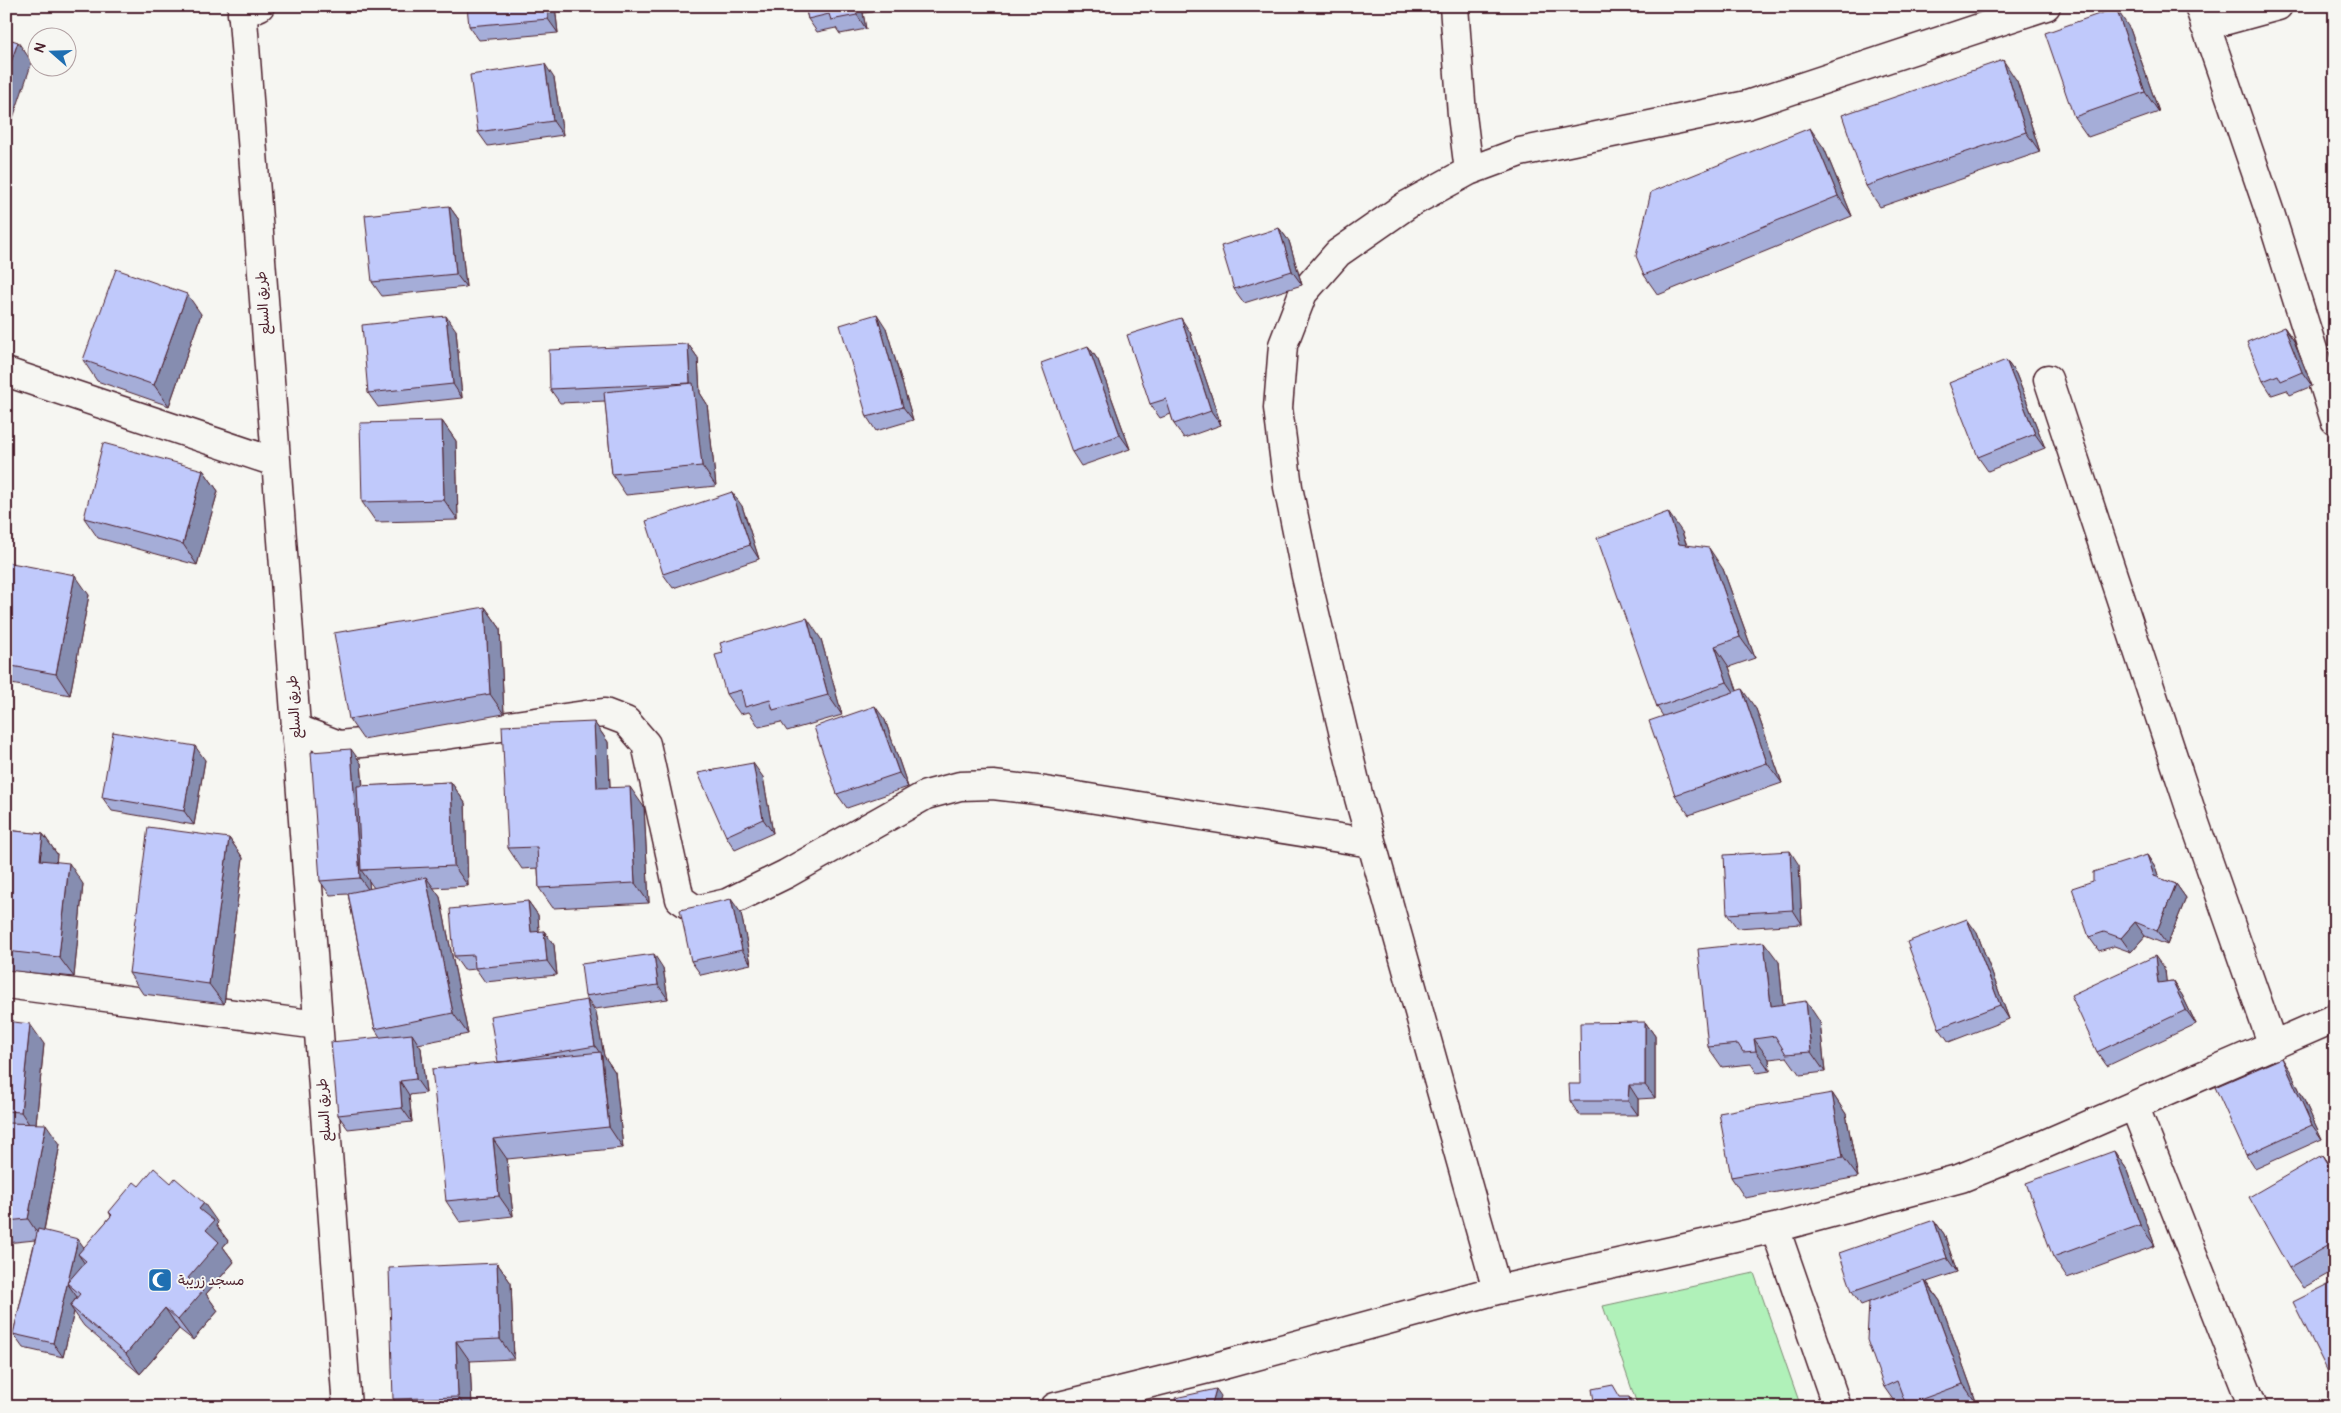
<svg xmlns="http://www.w3.org/2000/svg" width="2341" height="1413" viewBox="0 0 2341 1413" font-family="Pangolin,'Playpen Sans Arabic',sans-serif">
<style>
.green{fill:#b0f1b9;stroke:#7d8872}
.lines{fill:none;stroke-linecap:round;stroke-linejoin:round}
.street-casing{stroke:#4a1f2b;stroke-width:31}
.secondary-casing{stroke:#4a1f2b;stroke-width:31}
.street{stroke:#f6f6f2;stroke-width:28}
.secondary{stroke:#f6f6f2;stroke-width:28}
.wall{fill:#a5add8;stroke:#4a1f2b;fill-rule:evenodd}
.shaded-wall{fill:#868db0;stroke:#4a1f2b}
.building{fill:#c0c9fb;stroke:#4a1f2b}
.labels{text-anchor:middle;dominant-baseline:central;stroke-width:4;stroke-linejoin:round;paint-order:stroke}
.street-label{font-size:14px;fill:#4a1f2b;stroke:#f6f6f2}
.poi-label{font-size:14px;fill:#4a1f2b;stroke:#f6f6f2;text-anchor:start}
</style>
<rect width="100%" height="100%" fill="#f6f6f2"/>
<filter id="ink" filterUnits="userSpaceOnUse"><feTurbulence type="fractalNoise" baseFrequency=".02" numOctaves="2"/><feDisplacementMap in="SourceGraphic" scale="10" xChannelSelector="R" yChannelSelector="G"/><feConvolveMatrix kernelMatrix="1 2 1 2 8 2 1 2 1" color-interpolation-filters="sRGB"/></filter>
<g filter="url(#ink)">
<path class="green" d="M1754,1273L1801,1407H1638L1603,1306Z"/>
<g class="lines">
<defs>
<path id="street" d="M1454,6L1462,115L1469,171
M2199,6L2270,213L2335,420
M242,14L260,6
M2205,26L2278,6
M6,372L275,462
M2048,379L2195,823L2273,1046
M295,728L339,745L438,736L585,715L605,713L626,721L646,744L680,899L696,910L727,903L786,874L926,795L960,786L993,785L1045,791L1371,843
M6,984L318,1025
M2134,1105L2253,1407
M1775,1228L1837,1407
M1497,1290L1359,798L1306,576L1288,487L1278,408L1283,345L1303,293L1338,253L1407,205L1469,171L1520,152L1747,105L2046,6
M1055,1407L1212,1368L1497,1290L1775,1228L1961,1178L2038,1147L2335,1018"/>
<path id="secondary" d="M242,6L347,1407"/>
</defs>
<use href="#street" class="street-casing"/>
<use href="#secondary" class="secondary-casing"/>
<use href="#street" class="street"/>
<use href="#secondary" class="secondary"/>
</g>
<path class="wall" d="M555,6L558,33L479,40L469,26Z
M805,6H871L872,12L863,13L866,29L840,34L836,28L817,32L808,19Z
M905,6H926L908,11Z
M979,6H989L981,8Z
M2130,29L2159,112L2088,137L2074,117Z
M554,78L563,135L488,146L478,132Z
M2017,81L2040,152L1880,207L1866,186Z
M1824,148L1852,216L1658,295L1644,275Z
M449,206L459,220L466,287L382,296L372,282Z
M1279,228L1289,241L1302,285L1244,303L1234,289Z
M201,314L169,406L97,381L83,360Z
M2284,327L2294,341L2312,386L2290,395L2287,390L2272,395L2263,381Z
M886,328L913,420L876,431L867,417Z
M456,330L462,398L378,407L368,393Z
M1190,332L1221,425L1184,438L1174,424L1171,414L1160,418L1150,404Z
M688,344L698,358L700,393L707,404L716,486L626,495L612,474L605,401L560,403L550,389Z
M1088,346L1098,360L1130,449L1081,466L1072,452Z
M2006,360L2016,374L2045,448L1988,471L1978,457Z
M442,421L456,441L458,520L376,522L362,502Z
M203,470L218,491L197,565L98,538L84,518Z
M742,506L759,559L673,588L663,574Z
M1682,532L1687,545L1723,569L1755,658L1729,667L1737,690L1756,709L1782,783L1689,815L1675,795L1663,716L1657,707Z
M6,562L89,595L70,695L6,683Z
M485,607L500,628L504,714L363,739L349,719Z
M821,639L842,715L787,731L781,722L759,727L749,712L740,714L726,694Z
M885,720L908,787L847,808L837,794Z
M594,722L608,742L610,787L644,807L649,903L553,908L539,888L538,868L522,869L508,848Z
M205,760L194,825L112,811L102,797Z
M361,763L363,786L451,782L465,803L468,886L433,888L440,897L468,1034L418,1044L421,1048L426,1093L409,1095L412,1122L348,1129L338,1115L380,1037L375,1029L348,894L330,895L320,881ZM369,881L374,888L369,889Z
M763,777L773,833L735,850L726,836Z
M6,830L43,834L57,854L56,862L83,884L74,977L6,970Z
M229,838L243,858L224,1004L143,994L129,973Z
M2147,855L2156,869L2159,878L2176,884L2186,898L2167,945L2145,936L2131,952L2114,946L2099,951L2089,937L2093,881Z
M1799,865L1802,924L1737,928L1727,914Z
M528,901L538,915L539,932L544,931L554,945L557,975L485,982L476,969L464,970L454,956Z
M741,913L751,964L701,975L691,961Z
M1977,933L2009,1019L1949,1042L1939,1028Z
M1779,962L1783,1004L1820,1022L1825,1072L1800,1075L1787,1057L1769,1059L1770,1071L1757,1073L1751,1064L1722,1067L1708,1047Z
M663,968L668,999L595,1009L585,996Z
M2165,970L2166,982L2172,981L2182,995L2196,1024L2107,1066L2097,1052Z
M596,1013L604,1056L615,1072L623,1148L507,1159L513,1216L460,1222L446,1201L498,1062Z
M6,1021L44,1044L36,1124L60,1144L44,1231L84,1248L111,1216L109,1212L139,1186L218,1223L216,1225L228,1241L223,1247L234,1262L206,1294L218,1311L193,1340L179,1329L140,1374L84,1326L74,1312L63,1357L23,1348L13,1334L35,1240L6,1243Z
M1645,1022L1655,1036V1098L1638,1099V1115H1579L1570,1101L1581,1084Z
M2291,1072L2322,1139L2255,1169L2246,1155Z
M1832,1093L1846,1114L1858,1177L1745,1198L1731,1177Z
M2114,1151L2128,1171L2155,1246L2067,1278L2053,1257Z
M2322,1155L2335,1173V1270L2303,1288L2289,1268Z
M1934,1220L1944,1234L1957,1272L1927,1282L1940,1301L1977,1404L1970,1407H1907L1906,1404L1898,1407L1884,1387L1869,1302L1861,1305L1852,1291Z
M497,1263L511,1283L514,1359L470,1361L472,1407H399L393,1399Z"/>
<path class="shaded-wall" d="M547,6H555L558,33L548,19Z
M855,6H858L863,13L866,29L857,15Z
M2116,8L2130,29L2159,112L2145,92Z
M18,42L32,62L6,139V76Z
M2003,60L2017,81L2040,152L2026,132Z
M545,64L554,78L563,135L553,121Z
M1810,128L1824,148L1852,216L1838,196Z
M449,206L459,220L466,287L456,274Z
M1279,228L1289,241L1302,285L1292,271Z
M187,294L201,314L169,406L154,385Z
M877,314L886,328L913,420L903,407Z
M446,316L456,330L462,398L453,384Z
M1181,318L1190,332L1221,425L1211,411Z
M2284,327L2294,341L2312,386L2302,372Z
M688,344L698,358L700,393L707,404L716,486L702,466L690,383Z
M1088,346L1098,360L1130,449L1120,435Z
M2006,360L2016,374L2045,448L2035,434Z
M442,421L456,441L458,520L444,500Z
M203,470L218,491L197,565L183,544Z
M732,492L742,506L759,559L750,545Z
M1668,512L1682,532L1693,564L1679,544Z
M1709,548L1723,569L1755,658L1740,637Z
M75,575L89,595L70,695L56,674Z
M485,607L500,628L504,714L490,694Z
M807,618L821,639L842,715L828,695Z
M1715,646L1729,667L1741,702L1727,682Z
M1742,689L1756,709L1782,783L1767,763Z
M875,706L885,720L908,787L899,773Z
M594,722L608,742L611,808L597,788Z
M195,746L205,760L194,825L184,811Z
M351,749L361,763L368,870H361L369,881L370,892L360,878Z
M753,763L763,777L773,833L763,819Z
M451,782L465,803L468,886L454,866Z
M630,787L644,807L649,903L635,883Z
M43,834L57,854L55,880L40,860Z
M229,838L243,858L224,1004L209,984Z
M1790,851L1799,865L1802,924L1793,910Z
M2147,855L2156,869L2163,890L2154,876Z
M69,863L83,884L74,977L59,957Z
M426,877L440,897L468,1034L453,1013Z
M2176,884L2186,898L2167,945L2157,931Z
M731,899L741,913L751,964L742,950Z
M528,901L538,915L540,946L531,932Z
M1967,919L1977,933L2009,1019L2000,1005Z
M2135,922L2145,936L2131,952L2121,938Z
M544,931L554,945L557,975L547,961Z
M1764,942L1779,962L1785,1026L1771,1006Z
M654,954L663,968L668,999L658,985Z
M2155,956L2165,970L2168,997L2158,983Z
M2172,981L2182,995L2196,1024L2186,1010Z
M587,1000L596,1013L604,1056L615,1072L623,1148L609,1127L602,1056L595,1046Z
M1806,1001L1820,1022L1825,1072L1811,1052Z
M1645,1022L1655,1036V1098L1645,1085Z
M30,1024L44,1044L35,1133L21,1112Z
M412,1034L421,1048L426,1093L416,1079Z
M1754,1039L1769,1059L1770,1071L1756,1051Z
M2282,1058L2291,1072L2322,1139L2312,1125Z
M400,1081L409,1095L412,1122L402,1108Z
M1629,1085L1638,1099V1115L1628,1101Z
M1832,1093L1846,1114L1858,1177L1843,1157Z
M46,1124L60,1144L42,1240L28,1219Z
M493,1139L507,1159L513,1216L499,1196Z
M2114,1151L2128,1171L2155,1246L2140,1225Z
M2322,1155L2335,1173V1177Z
M204,1203L218,1223L216,1225L228,1241L223,1247L234,1262L206,1294L218,1311L193,1340L178,1320L188,1278L206,1230L199,1209Z
M1934,1220L1944,1234L1957,1272L1947,1258Z
M78,1239L88,1253L78,1254L85,1264L67,1283L77,1297L70,1306L74,1312L63,1357L53,1343Z
M497,1263L511,1283L514,1359L500,1339Z
M1925,1281L1940,1301L1977,1404L1963,1384Z
M165,1308L179,1329L140,1374L126,1354Z
M456,1341L470,1361L472,1407H465L458,1397Z
M1216,1389L1221,1396L1218,1407H1211Z
M1629,1397L1636,1407H1631Z"/>
<path class="building" d="M467,6H547L548,19L469,26Z
M805,6H855L857,15L831,20L829,14L808,19Z
M2116,8L2145,92L2074,117L2045,33Z
M6,38L18,42L6,76Z
M2003,60L2026,132L1866,186L1842,115Z
M545,64L553,121L478,132L470,75Z
M1810,128L1838,196L1644,275L1636,256L1651,192Z
M449,206L456,274L372,282L365,215Z
M1279,228L1292,271L1234,289L1221,246Z
M116,269L187,294L154,385L83,360Z
M877,314L903,407L867,417L840,325Z
M446,316L453,384L368,393L362,325Z
M1181,318L1211,411L1174,424L1166,399L1150,404L1127,335Z
M2284,327L2302,372L2281,381L2278,375L2263,381L2247,342Z
M688,344L690,383L550,389L549,350Z
M1088,346L1120,435L1072,452L1041,363Z
M2006,360L2035,434L1978,457L1949,383Z
M693,383L702,466L612,474L604,392Z
M442,421L444,500L362,502L360,423Z
M103,443L203,470L183,544L84,518Z
M732,492L750,545L663,574L646,521Z
M1668,512L1679,544L1709,548L1740,637L1715,646L1727,682L1657,707L1597,538Z
M6,562L75,575L56,674L6,665Z
M485,607L490,694L349,719L334,633Z
M807,618L828,695L773,710L770,700L745,707L741,690L726,694L715,655L723,653L720,643Z
M1742,689L1767,763L1675,795L1649,721Z
M875,706L899,773L837,794L814,727Z
M594,722L597,788L630,787L635,883L539,888L537,847L508,848L502,726Z
M113,732L195,746L184,811L102,797Z
M351,749L360,878L320,881L311,752Z
M753,763L763,819L726,836L698,773Z
M451,782L454,866L361,870L357,786Z
M148,827L229,838L209,984L129,973Z
M6,830L43,834L40,860L69,863L59,957L6,951Z
M1790,851L1793,910L1727,914L1724,855Z
M2147,855L2154,876L2176,884L2157,931L2135,922L2121,938L2104,932L2089,937L2072,888L2093,881V872Z
M426,877L453,1013L375,1029L348,893Z
M731,899L742,950L691,961L680,910Z
M528,901L531,932L544,931L547,961L475,968L474,955L454,956L450,909Z
M1967,919L2000,1005L1939,1028L1907,942Z
M1764,942L1771,1006L1806,1001L1811,1052L1786,1054L1775,1036L1754,1039L1756,1051L1743,1052L1738,1044L1708,1047L1698,949Z
M654,954L658,985L585,996L581,964Z
M2155,956L2158,983L2172,981L2186,1010L2097,1052L2071,995Z
M587,1000L595,1046L509,1061L498,1062L490,1016Z
M6,1021L30,1024L21,1112L6,1111Z
M1645,1022V1085H1629L1628,1101H1570L1569,1084H1581L1580,1023Z
M412,1034L416,1079L400,1081L402,1108L338,1115L331,1042Z
M601,1052L609,1127L493,1139L499,1196L446,1201L432,1069Z
M2282,1058L2312,1125L2246,1155L2215,1087Z
M2335,1060V1073L2330,1063Z
M1832,1093L1843,1157L1731,1177L1719,1113Z
M6,1123L46,1124L28,1219L6,1221Z
M2114,1151L2140,1225L2053,1257L2026,1183Z
M2322,1155L2335,1177V1242L2289,1268L2249,1197Z
M154,1168L171,1183L175,1178L204,1203L199,1209L214,1221L206,1230L219,1242L188,1278L203,1291L178,1320L165,1308L126,1354L70,1306L80,1294L67,1283L86,1261L78,1254L112,1215L109,1212L134,1182L139,1186Z
M1934,1220L1947,1258L1852,1291L1839,1253Z
M38,1229L78,1239L53,1343L13,1334Z
M497,1263L500,1339L456,1341L458,1397L393,1399L389,1268Z
M1925,1281L1963,1384L1906,1405L1897,1381L1884,1387L1867,1340L1869,1302Z
M2335,1281V1386L2293,1302Z
M1613,1385L1620,1397H1629L1631,1407H1595L1592,1389Z
M1216,1389L1211,1407H1177L1175,1398Z"/>
</g>
<defs>
<symbol id="mosque-square" viewBox="-11 -11 22 22"><rect x="-9" y="-9" width="18" height="18" rx="4" fill="#1f6fb2" stroke="#f6f6f2"/><path d="M3.5-4.9A6 6 0 1 0 3.5 4.9A5 5 0 1 1 3.5-4.9Z" fill="#fff"/></symbol>
</defs>
<g fill-rule="evenodd">
<use href="#mosque-square" x="146" y="1266" width="28" height="28"/>
</g>
<g class="labels">
<g class="street-label">
<text transform="translate(263 303) rotate(-94)">طريق السلع</text>
<text transform="translate(294 707) rotate(-94)">طريق السلع</text>
<text transform="translate(324 1110) rotate(-94)">طريق السلع</text>
</g>
<g class="poi-label">
<text x="178" y="1280">مسجد زريبة</text>
</g>
</g>
<rect width="2341" height="1413" fill="none" stroke="#f6f6f2" stroke-width="25"/>
<rect x="12" y="12" width="2316" height="1388" fill="none" stroke="#4a1f2b" stroke-width="2" filter="url(#ink)"/>
<g transform="translate(52 52) rotate(290)"><circle r="24" fill="#f6f6f2" stroke="#b1a0a2"/>
<path d="M0-4L9 19L0 12L-9 19Z" fill="#1f6fb2"/>
<text y="-8" font-size="14" font-weight="bold" text-anchor="middle" fill="#4a1f2b">N</text>
</g>
</svg>
